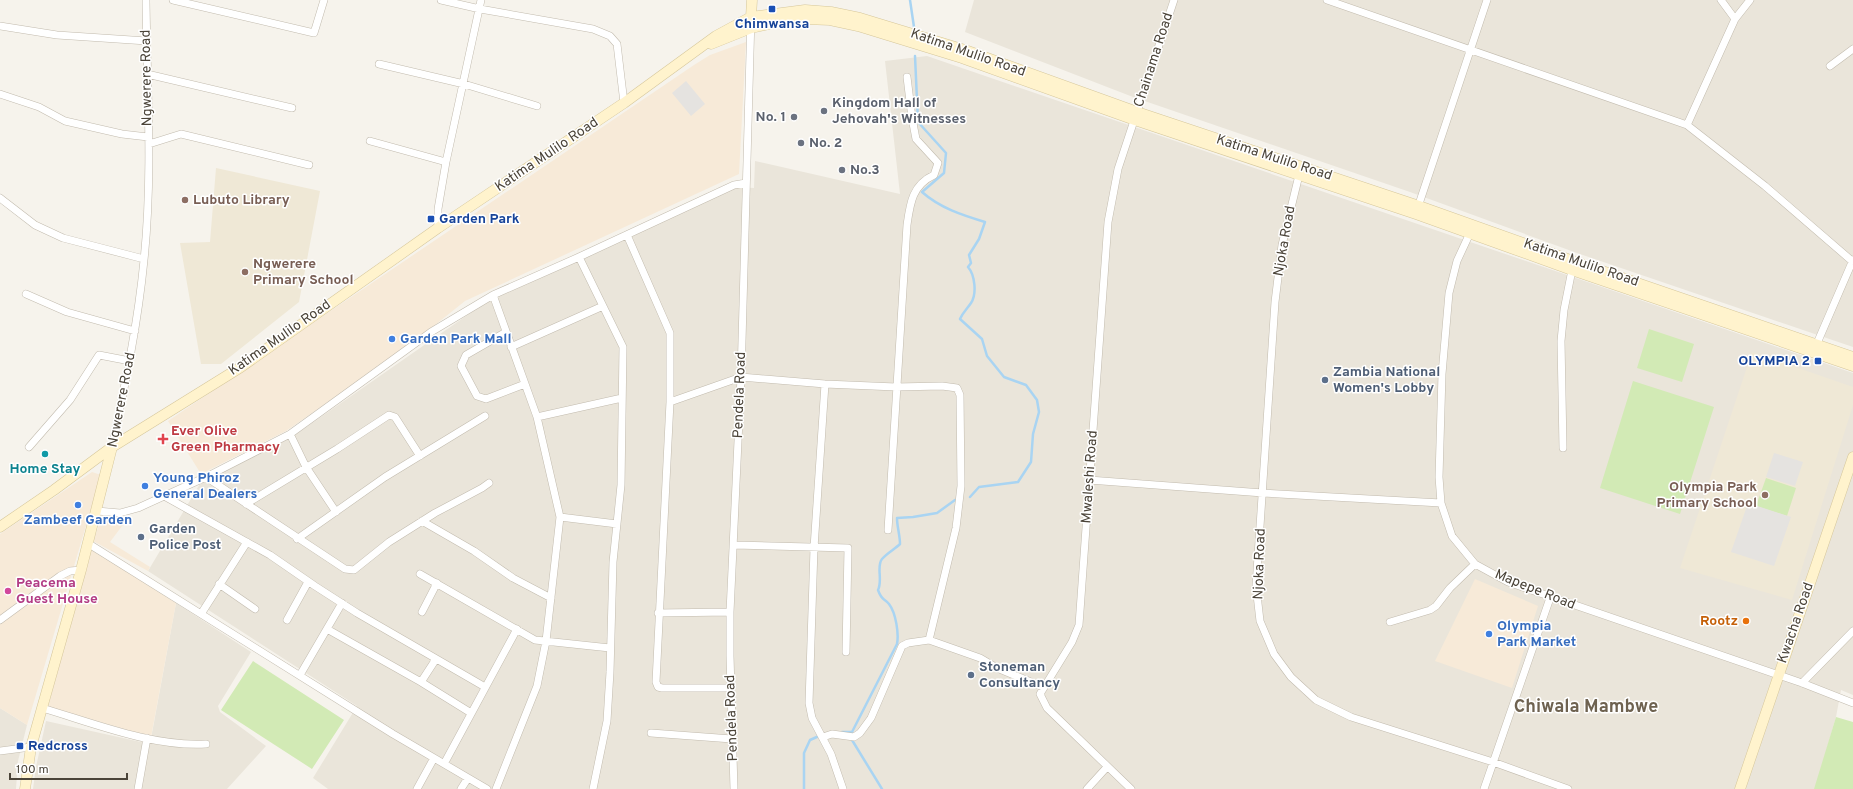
<svg xmlns="http://www.w3.org/2000/svg" width="1853" height="789" viewBox="0 0 1853 789" font-family="Overpass,sans-serif">
<style>
.residential{fill:#eae5da}
.commercial{fill:#f7ead8}
.education{fill:#efe8d6}
.green{fill:#d2eab5}
.parking{fill:#e5e3e0}
.lines{fill:none;stroke-linecap:round;stroke-linejoin:round}
.stream{stroke:#a9d4f2;stroke-width:2.5}
.street-casing{stroke:#c2bbae;stroke-width:8}
.secondary-casing{stroke:#d6c79b;stroke-width:11}
.street{stroke:#fff;stroke-width:7}
.secondary{stroke:#fff3cd;stroke-width:10}
.transit-dot{fill:#1a4fb4;stroke:#fff;stroke-width:1.5}
.worship-dot{fill:#6b7280;stroke:#fff;stroke-width:1.5}
.education-dot{fill:#8d6e63;stroke:#fff;stroke-width:1.5}
.shop-dot{fill:#3f7fe0;stroke:#fff;stroke-width:1.5}
.service-dot{fill:#5c6f8a;stroke:#fff;stroke-width:1.5}
.health-dot{fill:#e0444e;stroke:#fff;stroke-width:1.5}
.culture-dot{fill:#0f9aa8;stroke:#fff;stroke-width:1.5}
.hotel-dot{fill:#d1479c;stroke:#fff;stroke-width:1.5}
.food-dot{fill:#e8710a;stroke:#fff;stroke-width:1.5}
.labels{text-anchor:middle;dominant-baseline:central;stroke-width:3;stroke-linejoin:round;paint-order:stroke}
.transit-label{font-size:14px;font-weight:bold;fill:#164399;stroke:#fff;text-anchor:start}
.street-label{font-size:14px;fill:#4b4439;stroke:#fff}
.worship-label{font-size:14px;font-weight:bold;fill:#5b616d;stroke:#fff;text-anchor:start}
.education-label{font-size:14px;font-weight:bold;fill:#785e54;stroke:#fff;text-anchor:start}
.shop-label{font-size:14px;font-weight:bold;fill:#366cbe;stroke:#fff;text-anchor:start}
.service-label{font-size:14px;font-weight:bold;fill:#4e5e75;stroke:#fff;text-anchor:start}
.health-label{font-size:14px;font-weight:bold;fill:#be3a42;stroke:#fff;text-anchor:start}
.culture-label{font-size:14px;font-weight:bold;fill:#0d838f;stroke:#fff}
.hotel-label{font-size:14px;font-weight:bold;fill:#b23c85;stroke:#fff;text-anchor:start}
.food-label{font-size:14px;font-weight:bold;fill:#c56008;stroke:#fff;text-anchor:end}
.district-label{font-size:18px;font-weight:bold;fill:#6e6250;stroke:#fff}
</style>
<rect width="100%" height="100%" fill="#f6f3ec"/>
<path class="residential" d="M974,0H1853V347L1577,253L1410,192L1133,97L965,32Z
M927,56L1853,373V695L1841,690L1836,717L1815,789H328L313,778L357,706L148,571L201,482L295,435L489,300L736,187L754,188L755,161L900,194L885,61Z
M176,603L251,652L218,706L220,712L266,746L227,789H33L36,767L46,721L150,744Z
M0,708L27,725L18,761L16,789H0Z"/>
<path class="commercial" d="M746,42L739,174L465,301L405,349L286,431L201,474L168,421L694,65L710,55Z
M92,472L101,475L27,725L0,708V534Z
M122,516L125,522L110,542L150,567L148,571L93,541L102,517Z
M91,549L176,603L151,737L48,707Z
M1475,579L1538,606L1512,688L1435,661Z"/>
<path class="education" d="M216,168L320,191L299,302L221,364H201L180,243L210,242Z
M1752,352L1853,387V405L1792,600L1680,568Z"/>
<path class="green" d="M1649,329L1694,344L1682,382L1637,368Z
M1633,381L1714,407L1680,514L1600,488Z
M1766,478L1796,488L1787,516L1756,506Z
M253,661L344,720L312,769L221,710Z
M1836,717L1853,722V789H1814Z"/>
<path class="parking" d="M686,81L705,104L691,116L672,93Z
M1774,453L1803,462L1795,486L1766,477Z
M1748,503L1791,517L1774,566L1731,552Z"/>
<g class="lines">
<path class="stream" d="M910,0L914,27
M915,56L918,122L946,153L944,173L922,192C940,208 962,215 985,222L979,239L969,255L971,263L968,267C975,275 977,294 971,303C967,309 963,312 960,319L982,339L987,356L1004,377L1026,385L1037,400L1039,412L1033,434L1031,462L1018,482L979,487L970,497
M842,732H852L897,644C899,634 896,613 889,604C883,597 882,601 878,590C883,580 876,566 882,559C887,553 895,549 900,544C900,535 897,527 897,518L913,517L937,513L955,500
M852,740L882,789
M804,789V753L810,740L819,736"/>
<defs>
<path id="street" d="M173,0L314,33L324,0
M441,0L480,9L593,29L610,36L617,44L624,103
M1327,0L1687,125L1765,186L1852,261
M1721,0L1735,19
M0,26L57,35L147,41
M379,64L464,84L537,106
M1830,66L1853,49
M147,74L292,108
M0,94L39,107L65,121L122,134L148,137
M1687,125L1735,19L1750,0
M370,141L446,162
M149,144L181,134L309,165
M1300,171L1282,245L1275,302L1256,586L1260,621L1274,654L1291,677L1316,700L1351,717L1493,762L1568,789
M0,198L35,225L63,238L144,259
M1417,210L1487,0
M438,228V209L446,162L481,0
M1470,233L1457,261L1449,293L1442,374L1439,477L1441,503L1452,536L1475,564L1508,582L1802,683L1853,703
M627,235L670,333V402
M579,257L623,347L621,485L613,562L610,672L607,721L593,789
M26,294L67,312L135,331
M493,295L537,417L560,517L546,641L537,686L496,789
M506,332L466,355L461,366L477,396L486,399L525,384
M511,347L603,306
M1815,348L1853,260
M825,384L814,548L809,703L812,718L831,754L843,789
M537,417L622,398
M290,434L306,467L336,512
M29,447L70,400L99,355L130,361
M112,447C125,385 138,323 144,260C153,174 147,86 146,0
M1563,448L1561,341L1564,310L1572,270
M206,477L345,569L354,570L389,542L435,513L482,488L489,483
M1089,480L1263,493L1441,503
M164,496L270,555L315,586L357,613L485,687
M246,504L337,449L389,415L395,417L420,456
M97,511L120,513L138,508L206,477L290,434L431,332L493,295L579,257L734,185L746,183
M560,517L617,524
M422,521L474,551L513,578L551,598
M888,530L907,225C910,204 912,185 934,175L938,163L916,139L912,118L907,77
M297,539L385,477L485,416
M89,544L393,734L487,789
M734,545L848,548L846,652
M420,574L535,640L610,648
M219,584L255,609
M422,612L437,583
M658,613L730,612
M201,614L247,542
M0,620L60,576L70,571L81,570
M287,620L308,582
M1390,622L1430,610L1436,606L1450,588L1475,564
M327,629L421,682L471,713
M300,675L342,603
M421,682L436,659
M1802,683L1853,631
M731,688H662L658,687L656,682L670,402L741,377L825,384L896,387L942,386L957,388L960,395L961,486L956,528L929,640
M42,708C93,723 152,747 206,744
M651,733L732,739
M823,737L832,734L854,737L860,733L871,718L902,646L908,643L929,640L980,658L997,668L1043,687
M0,751L31,747
M444,764L517,629
M138,789L147,738
M417,789L434,758
M461,789L468,778
M734,789L730,656V612L741,377L751,17
M1087,789L1107,767
M1131,789L1047,708L1040,694L1072,642L1079,625L1108,222L1118,169L1174,0
M1484,789L1550,598"/>
<path id="secondary" d="M751,17L752,0
M711,44L751,28L782,21L805,19L830,20L858,26L962,58L1135,120L1416,214L1572,270L1853,366
M0,527L54,490L112,447L241,367L438,228L624,103L716,36L751,17L805,10L831,12L860,18L965,50L1137,112L1419,206L1576,262L1853,357
M25,789L31,747L81,570L112,447
M1740,789L1853,457"/>
</defs>
<use href="#street" class="street-casing"/>
<use href="#secondary" class="secondary-casing"/>
<use href="#street" class="street"/>
<use href="#secondary" class="secondary"/>
</g>
<g class="transit-dot">
<rect x="768" y="5" width="8" height="8" rx="2"/>
<rect x="427" y="215" width="8" height="8" rx="2"/>
<rect x="1814" y="357" width="8" height="8" rx="2"/>
<rect x="16" y="742" width="8" height="8" rx="2"/>
</g>
<g class="worship-dot">
<circle cx="824" cy="111" r="4"/>
<circle cx="794" cy="117" r="4"/>
<circle cx="801" cy="143" r="4"/>
<circle cx="842" cy="170" r="4"/>
</g>
<g class="education-dot">
<circle cx="185" cy="200" r="4"/>
<circle cx="245" cy="272" r="4"/>
<circle cx="1765" cy="495" r="4"/>
</g>
<g class="shop-dot">
<circle cx="392" cy="339" r="4"/>
<circle cx="145" cy="486" r="4"/>
<circle cx="78" cy="505" r="4"/>
<circle cx="1489" cy="634" r="4"/>
</g>
<g class="service-dot">
<circle cx="1325" cy="380" r="4"/>
<circle cx="141" cy="537" r="4"/>
<circle cx="971" cy="675" r="4"/>
</g>
<path class="health-dot" d="M161 433h4v4h4v4h-4v4h-4v-4h-4v-4h4z"/>
<circle class="culture-dot" cx="45" cy="454" r="4"/>
<circle class="hotel-dot" cx="8" cy="591" r="4"/>
<circle class="food-dot" cx="1746" cy="621" r="4"/>
<g class="labels">
<g class="transit-label">
<text x="772" y="24" text-anchor="middle">Chimwansa</text>
<text x="439" y="219">Garden Park</text>
<text x="1810" y="361" text-anchor="end">OLYMPIA 2</text>
<text x="28" y="746">Redcross</text>
</g>
<g class="street-label">
<text transform="translate(968 53) rotate(19)">Katima Mulilo Road</text>
<text transform="translate(1154 60) rotate(-72)">Chainama Road</text>
<text transform="translate(147 78) rotate(-91)">Ngwerere Road</text>
<text transform="translate(547 155) rotate(-34)">Katima Mulilo Road</text>
<text transform="translate(1274 158) rotate(18)">Katima Mulilo Road</text>
<text transform="translate(1285 241) rotate(-80)">Njoka Road</text>
<text transform="translate(1581 263) rotate(19)">Katima Mulilo Road</text>
<text transform="translate(280 338) rotate(-35)">Katima Mulilo Road</text>
<text transform="translate(740 395) rotate(-88)">Pendela Road</text>
<text transform="translate(122 400) rotate(-79)">Ngwerere Road</text>
<text transform="translate(1090 477) rotate(-86)">Mwaleshi Road</text>
<text transform="translate(1260 564) rotate(-88)">Njoka Road</text>
<text transform="translate(1535 590) rotate(22)">Mapepe Road</text>
<text transform="translate(1796 623) rotate(-71)">Kwacha Road</text>
<text transform="translate(732 718) rotate(-92)">Pendela Road</text>
</g>
<g class="worship-label">
<text x="832" y="103">Kingdom Hall of<tspan x="832" dy="16">Jehovah's Witnesses</tspan></text>
<text x="786" y="117" text-anchor="end">No. 1</text>
<text x="809" y="143">No. 2</text>
<text x="850" y="170">No.3</text>
</g>
<g class="education-label">
<text x="193" y="200">Lubuto Library</text>
<text x="253" y="264">Ngwerere<tspan x="253" dy="16">Primary School</tspan></text>
<text x="1757" y="487" text-anchor="end">Olympia Park<tspan x="1757" dy="16">Primary School</tspan></text>
</g>
<g class="shop-label">
<text x="400" y="339">Garden Park Mall</text>
<text x="153" y="478">Young Phiroz<tspan x="153" dy="16">General Dealers</tspan></text>
<text x="78" y="520" text-anchor="middle">Zambeef Garden</text>
<text x="1497" y="626">Olympia<tspan x="1497" dy="16">Park Market</tspan></text>
</g>
<g class="service-label">
<text x="1333" y="372">Zambia National<tspan x="1333" dy="16">Women's Lobby</tspan></text>
<text x="149" y="529">Garden<tspan x="149" dy="16">Police Post</tspan></text>
<text x="979" y="667">Stoneman<tspan x="979" dy="16">Consultancy</tspan></text>
</g>
<g class="health-label">
<text x="171" y="431">Ever Olive<tspan x="171" dy="16">Green Pharmacy</tspan></text>
</g>
<g class="culture-label">
<text x="45" y="469">Home Stay</text>
</g>
<g class="hotel-label">
<text x="16" y="583">Peacema<tspan x="16" dy="16">Guest House</tspan></text>
</g>
<g class="food-label">
<text x="1738" y="621">Rootz</text>
</g>
<g class="district-label">
<text x="1586" y="707">Chiwala Mambwe</text>
</g>
</g>
<path d="M10 773v6h117v-6" fill="none" stroke="#4b4439" stroke-width="2"/>
<text x="16" y="773" font-size="12" fill="#4b4439" stroke="#ffffff" stroke-width="3" paint-order="stroke">100 m</text>
</svg>
